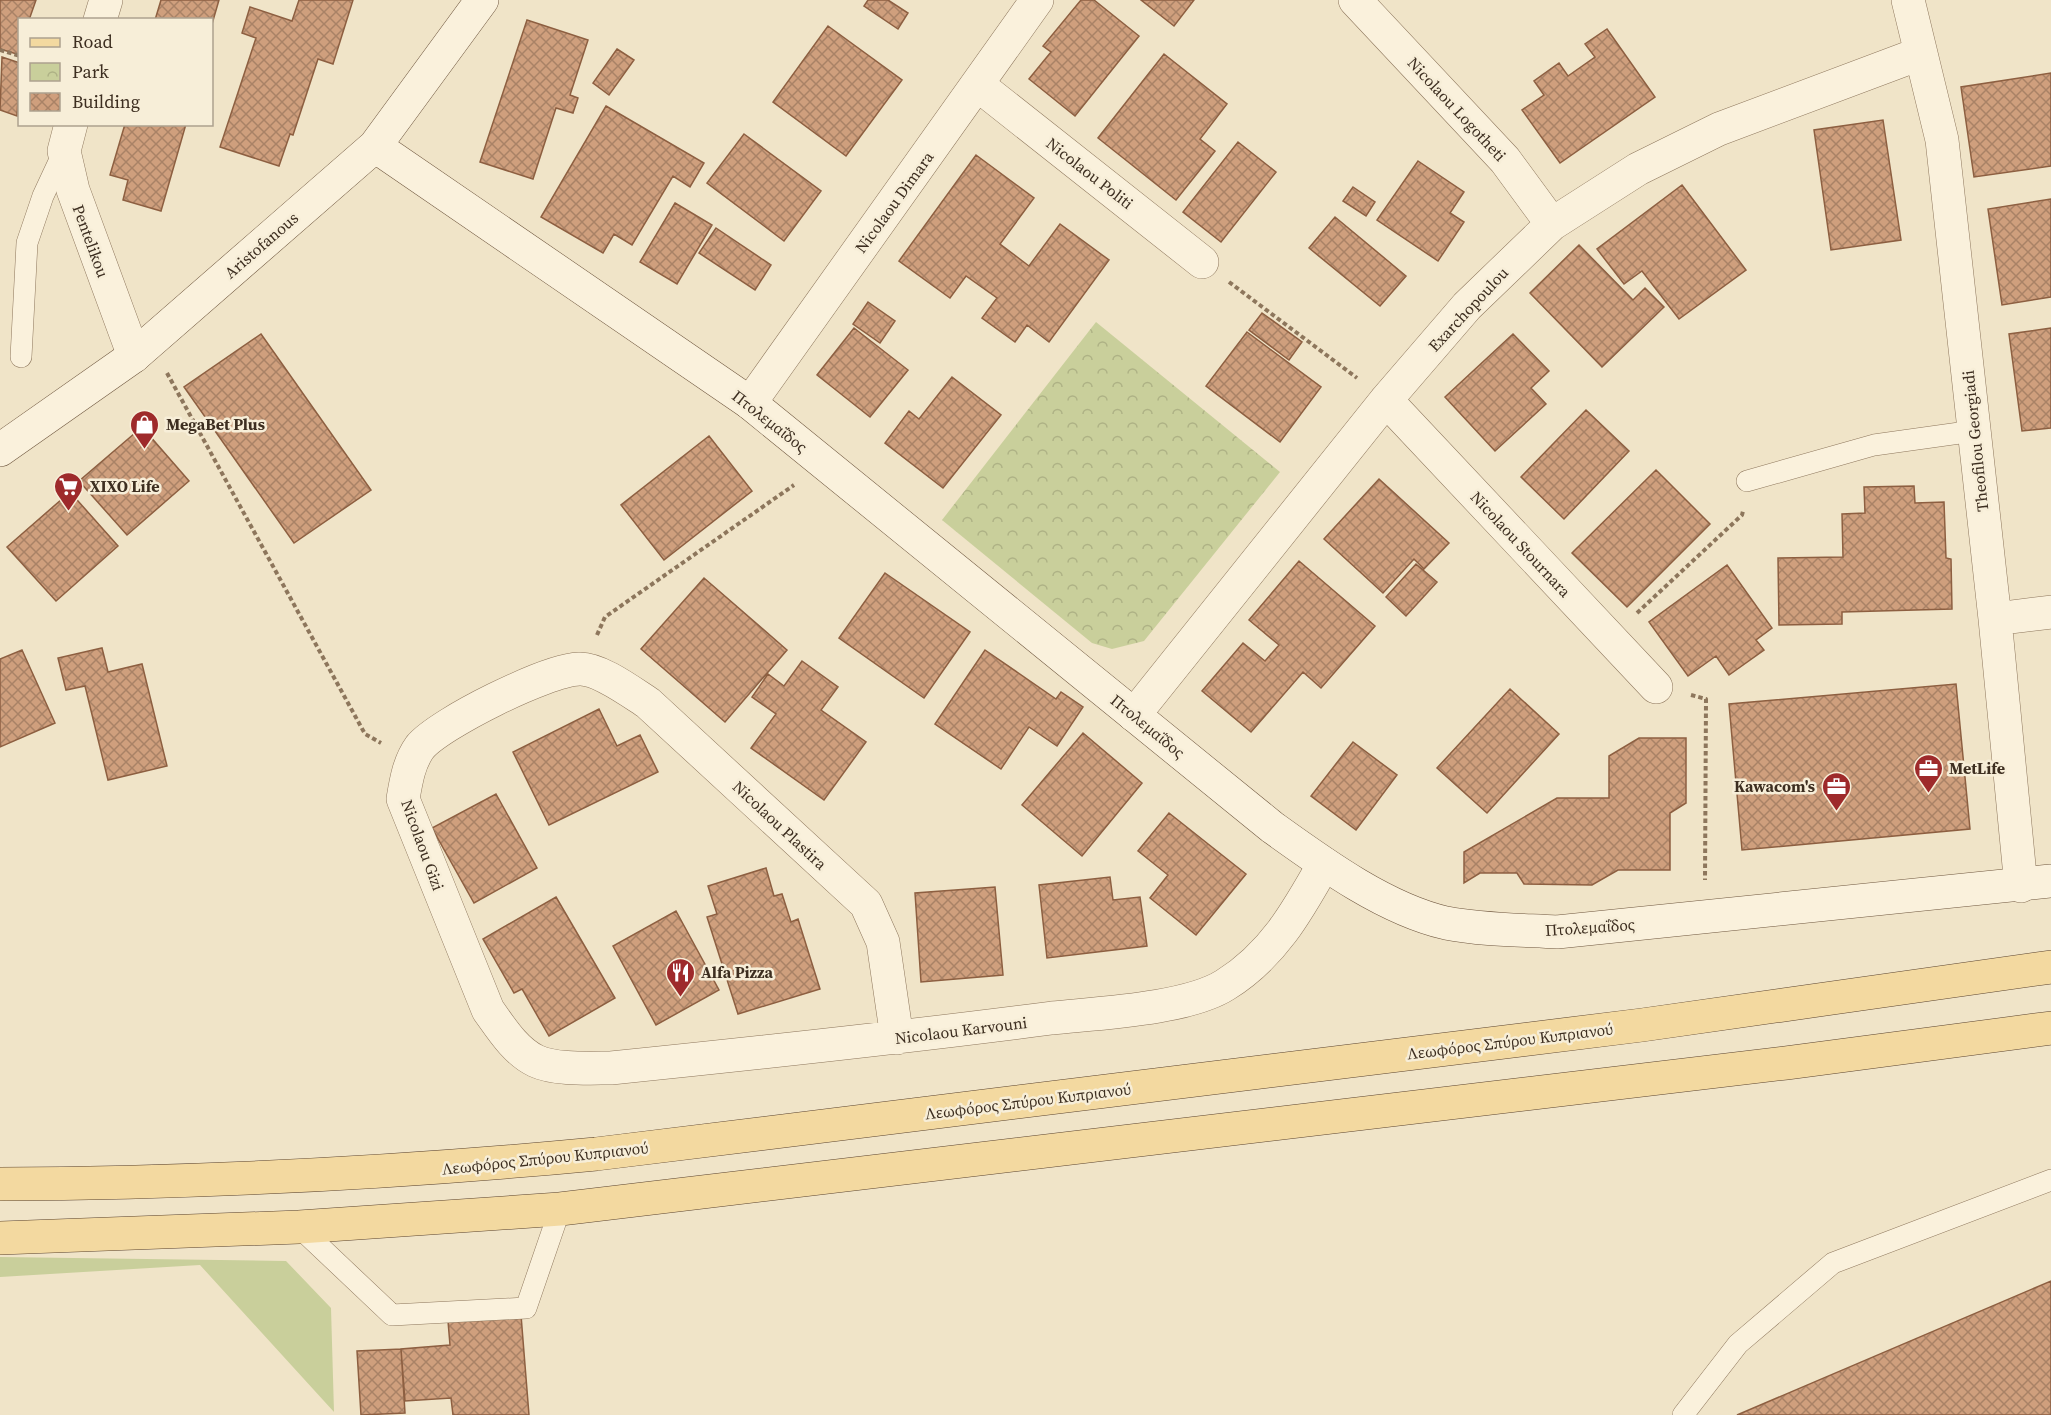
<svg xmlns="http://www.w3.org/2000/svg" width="2051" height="1415" viewBox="0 0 2051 1415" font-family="'Source Serif 4',serif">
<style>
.grass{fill:#c9cf9b}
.park{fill:url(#park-crowns)}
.building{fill:url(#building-cross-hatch);stroke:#8d5f41;stroke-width:1.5}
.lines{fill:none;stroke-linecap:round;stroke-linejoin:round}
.lane-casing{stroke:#8d765c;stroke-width:22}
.street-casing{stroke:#8d765c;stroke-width:34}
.secondary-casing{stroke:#6f573f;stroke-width:34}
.primary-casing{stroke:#5b4430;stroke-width:34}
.path{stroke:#8d765c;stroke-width:4;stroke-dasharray:4.5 3;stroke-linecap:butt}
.lane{stroke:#faf1dc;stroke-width:21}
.street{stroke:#faf1dc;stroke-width:33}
.secondary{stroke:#faf1dc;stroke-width:33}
.primary{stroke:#f3d9a0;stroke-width:33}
.labels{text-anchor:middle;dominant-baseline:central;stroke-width:5;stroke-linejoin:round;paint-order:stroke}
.street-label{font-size:16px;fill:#3d2e20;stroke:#f7eed8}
.poi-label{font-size:16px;font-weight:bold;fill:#3d2e20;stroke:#f7eed8;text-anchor:start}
</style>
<defs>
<pattern id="park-crowns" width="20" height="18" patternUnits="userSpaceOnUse" patternTransform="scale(1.5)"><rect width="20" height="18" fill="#c9cf9b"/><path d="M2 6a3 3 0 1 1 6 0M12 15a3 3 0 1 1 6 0" fill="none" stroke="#aeb285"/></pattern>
<pattern id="building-cross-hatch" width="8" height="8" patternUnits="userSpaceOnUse" patternTransform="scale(1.5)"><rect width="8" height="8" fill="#cf9f7d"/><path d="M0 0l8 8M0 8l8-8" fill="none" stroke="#a98266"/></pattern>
</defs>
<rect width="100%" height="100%" fill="#f0e4c8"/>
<path class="grass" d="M0,1257L286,1261L331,1308L334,1412L200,1265L0,1277Z"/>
<path class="park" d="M1096,322L1280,472L1144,641L1112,649L1092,643L942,520Z"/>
<path class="building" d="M0,0H36L29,20H20V55L0,49Z
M161,0H219L212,24V20H155Z
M299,0H353L333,64L318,59L293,135L290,134L279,166L220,147L256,38L242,33L250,7L292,21Z
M868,0H888L908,13L898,29L864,6Z
M1081,0H1094L1139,36L1075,116L1029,79L1051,52L1043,46Z
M1141,0H1194L1174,26Z
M527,20L588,40L570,95L578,98L573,113L556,108L533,179L480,162Z
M828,26L902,80L846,156L773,102Z
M1607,29L1655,97L1560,163L1522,110L1544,95L1534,81L1559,63L1568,76L1595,57L1585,44Z
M617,49L634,60L609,95L593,83Z
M1164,54L1227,104L1200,139L1215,151L1176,200L1098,138Z
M2,57L20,63L17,116L0,110Z
M2051,73V166L1974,177L1961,87Z
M606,106L704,163L690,187L673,176L632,245L614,234L603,253L541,217Z
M1883,120L1901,240L1831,250L1814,130Z
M125,124H186L161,211L123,200L128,180L110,175Z
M744,134L821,191L784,241L707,183Z
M1238,142L1276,172L1221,242L1183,212Z
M976,155L1034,198L1000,244L1029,266L1060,224L1109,260L1049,342L1027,325L1015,342L982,318L997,298L966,276L950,298L899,261Z
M1418,161L1464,192L1450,213L1464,222L1438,261L1377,220Z
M1682,185L1746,270L1679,319L1642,271L1624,284L1597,249Z
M1353,187L1375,202L1366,216L1343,201Z
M2051,199V297L2002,305L1988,209Z
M675,203L712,225L677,284L640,262Z
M1335,217L1406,276L1380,306L1309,248Z
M716,228L771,265L755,290L699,253Z
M1579,245L1633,300L1645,288L1664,307L1602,367L1530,293Z
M868,302L895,321L880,343L853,324Z
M1262,313L1302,342L1289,360L1249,330Z
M854,328L908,370L870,417L817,375Z
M2051,328V428L2022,431L2009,334Z
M1247,332L1321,387L1280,442L1206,386Z
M261,334L371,490L294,543L184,387Z
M1513,334L1549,371L1531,388L1546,404L1495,451L1445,397Z
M952,377L1001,415L943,488L885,443L909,411L919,419Z
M1586,410L1629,451L1564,519L1521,477Z
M142,427L189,481L127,535L79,481Z
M709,436L752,491L664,560L621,505Z
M1656,470L1710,524L1627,607L1572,553Z
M1379,479L1449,543L1424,569L1414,559L1383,593L1324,539Z
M1914,486L1915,503L1944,502L1946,558L1951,559L1952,609L1842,612V624L1779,625L1778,558L1843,557L1842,514L1865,513L1864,487Z
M70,492L118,546L56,601L7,547Z
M1299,561L1375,626L1321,688L1303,672L1251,732L1202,691L1243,643L1265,661L1279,645L1249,620Z
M1416,564L1437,582L1406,616L1386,597Z
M1727,565L1772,628L1756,640L1764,650L1729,675L1716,656L1688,676L1649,622Z
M885,573L970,632L924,698L839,638Z
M704,578L787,650L725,722L641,649Z
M102,648L108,672L142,664L167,766L108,780L85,686L66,690L58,658Z
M22,650L55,723L0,747V659Z
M985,650L1056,699L1061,692L1083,707L1057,746L1029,727L1001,769L935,724Z
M802,661L838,687L821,710L866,742L824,800L751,748L776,714L752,697L768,674L784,686Z
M1956,684L1970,829L1742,850L1729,704Z
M1510,689L1559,734L1487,813L1437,768Z
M599,709L617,746L640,735L658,772L549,825L513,752Z
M1083,733L1142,783L1082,856L1022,805Z
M1639,738H1686V803L1670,813V870H1618L1592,885L1524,884L1517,873H1480L1464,883V852L1557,798H1609V756Z
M1353,742L1397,775L1356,830L1311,796Z
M496,794L537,868L474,903L432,828Z
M1169,813L1246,874L1196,935L1150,898L1168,875L1138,851Z
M766,868L774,896L782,894L791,922L798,919L820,989L738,1014L707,917L717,914L708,886Z
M1110,877L1113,900L1140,897L1147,946L1047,958L1039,885Z
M995,887L1003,975L921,982L915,893Z
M556,897L615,998L549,1036L522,989L514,993L483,939Z
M676,911L719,990L656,1025L613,946Z
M2051,1281V1415H1737Z
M521,1315L529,1415H453L451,1398L405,1401L401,1349L450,1345L448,1321Z
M401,1349L405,1413L361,1415L357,1351Z"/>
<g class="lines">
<defs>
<path id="lane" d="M21,357L27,243L43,196L64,151
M1747,481L1874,445L1974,431
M299,1227L392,1315L526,1308L560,1209
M1683,1415L1738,1344L1833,1263L2051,1180"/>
<path id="street" d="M1355,0L1505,160L1552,224
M1908,0L1942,140L1995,619L2021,886
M100,20L106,0
M978,85L1202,262
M71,124L64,151L73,190L134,356
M1386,400L1656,687
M750,403L1037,0
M1995,619L2051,612
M1134,715L1386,400L1467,306L1552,224L1638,169L1719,129L1919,54
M897,1038L883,942L866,904L648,703C631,692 599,668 579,669C547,670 440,723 420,747C409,762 406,781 403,799L488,1010C501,1028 515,1051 536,1061C555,1070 590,1068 611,1068C758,1053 905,1037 1052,1018C1099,1013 1187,1009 1225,985C1273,955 1297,912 1324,864"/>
<path id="secondary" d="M375,146L750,403L1272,827C1322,863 1385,909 1446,923C1482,930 1520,930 1557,932L2051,881
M0,450L134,356L375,146L482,0"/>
<path id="primary" d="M0,1184C199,1183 397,1173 596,1154L1642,1025L2051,967
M0,1238L299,1227L560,1209L1786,1063L2051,1028"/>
</defs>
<use href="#lane" class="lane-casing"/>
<use href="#street" class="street-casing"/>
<use href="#secondary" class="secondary-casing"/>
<use href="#primary" class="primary-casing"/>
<path class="path" d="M0,50L20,56
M1229,282L1357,378
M167,373L365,734L381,743
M1637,613L1742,515L1743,511
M597,635L605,617L794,485
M1691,695L1706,699L1705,880"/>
<use href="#lane" class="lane"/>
<use href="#street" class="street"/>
<use href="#secondary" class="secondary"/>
<use href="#primary" class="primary"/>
</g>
<defs>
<symbol id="shop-pin" viewBox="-11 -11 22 30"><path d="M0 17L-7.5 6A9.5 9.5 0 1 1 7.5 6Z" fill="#9e2a2b" stroke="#f7eed8"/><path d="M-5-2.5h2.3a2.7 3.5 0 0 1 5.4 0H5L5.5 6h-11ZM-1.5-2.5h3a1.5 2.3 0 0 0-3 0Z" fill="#fff"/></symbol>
<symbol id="supermarket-pin" viewBox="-11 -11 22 30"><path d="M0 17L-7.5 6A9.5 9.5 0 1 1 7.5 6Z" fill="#9e2a2b" stroke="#f7eed8"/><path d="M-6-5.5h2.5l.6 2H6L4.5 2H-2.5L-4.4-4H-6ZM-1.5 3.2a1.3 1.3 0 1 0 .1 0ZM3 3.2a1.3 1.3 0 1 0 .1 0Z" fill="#fff"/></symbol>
<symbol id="office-pin" viewBox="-11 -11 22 30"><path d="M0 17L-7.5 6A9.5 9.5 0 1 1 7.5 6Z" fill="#9e2a2b" stroke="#f7eed8"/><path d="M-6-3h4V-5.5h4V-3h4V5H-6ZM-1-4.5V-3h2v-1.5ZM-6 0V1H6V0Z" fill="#fff"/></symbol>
<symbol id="restaurant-pin" viewBox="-11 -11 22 30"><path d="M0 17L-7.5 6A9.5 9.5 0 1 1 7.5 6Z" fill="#9e2a2b" stroke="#f7eed8"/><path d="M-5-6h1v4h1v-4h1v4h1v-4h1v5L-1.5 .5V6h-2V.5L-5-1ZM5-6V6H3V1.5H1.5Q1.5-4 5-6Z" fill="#fff"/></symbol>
</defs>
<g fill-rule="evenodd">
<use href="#shop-pin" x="128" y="408" width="33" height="45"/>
<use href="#supermarket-pin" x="52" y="470" width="33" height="45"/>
<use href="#office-pin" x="1912" y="752" width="33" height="45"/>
<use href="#office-pin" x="1820" y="770" width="33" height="45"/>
<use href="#restaurant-pin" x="664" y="956" width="33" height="45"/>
</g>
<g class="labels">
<g class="street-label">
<text transform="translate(1457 109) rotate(47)">Nicolaou Logotheti</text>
<text transform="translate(1090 173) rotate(38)">Nicolaou Politi</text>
<text transform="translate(894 202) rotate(-54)">Nicolaou Dimara</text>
<text transform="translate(91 241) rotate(70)">Pentelikou</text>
<text transform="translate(261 245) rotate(-41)">Aristofanous</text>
<text transform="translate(1468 309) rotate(-47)">Exarchopoulou</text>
<text transform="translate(770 421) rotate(38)">Πτολεμαΐδος</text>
<text transform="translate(1975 441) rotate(-96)">Theofilou Georgiadi</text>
<text transform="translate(1521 544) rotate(47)">Nicolaou Stournara</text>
<text transform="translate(1148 726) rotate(39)">Πτολεμαΐδος</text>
<text transform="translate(780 825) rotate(43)">Nicolaou Plastira</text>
<text transform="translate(423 845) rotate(70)">Nicolaou Gizi</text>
<text transform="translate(1590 927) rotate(-4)">Πτολεμαΐδος</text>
<text transform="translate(961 1030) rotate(-7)">Nicolaou Karvouni</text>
<text transform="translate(1510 1041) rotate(-7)">Λεωφόρος Σπύρου Κυπριανού</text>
<text transform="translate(1028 1101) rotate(-7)">Λεωφόρος Σπύρου Κυπριανού</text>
<text transform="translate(545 1158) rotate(-6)">Λεωφόρος Σπύρου Κυπριανού</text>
</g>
<g class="poi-label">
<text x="166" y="424">MegaBet Plus</text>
<text x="90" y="486">XIXO Life</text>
<text x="1949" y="768">MetLife</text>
<text x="1815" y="786" text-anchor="end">Kawacom's</text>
<text x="701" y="972">Alfa Pizza</text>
</g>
</g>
<rect x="18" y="18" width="195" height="108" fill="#f7eed8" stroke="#ada18e" stroke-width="1.5"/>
<rect x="30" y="38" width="30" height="9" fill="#f3d9a0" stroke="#ada18e" stroke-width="1.5"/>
<text x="72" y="48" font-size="18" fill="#3d2e20">Road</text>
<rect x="30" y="63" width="30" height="18" fill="url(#park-crowns)" stroke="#ada18e" stroke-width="1.5"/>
<text x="72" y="78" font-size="18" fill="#3d2e20">Park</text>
<rect x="30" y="93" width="30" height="18" fill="url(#building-cross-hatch)" stroke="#ada18e" stroke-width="1.5"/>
<text x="72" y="108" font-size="18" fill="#3d2e20">Building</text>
</svg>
